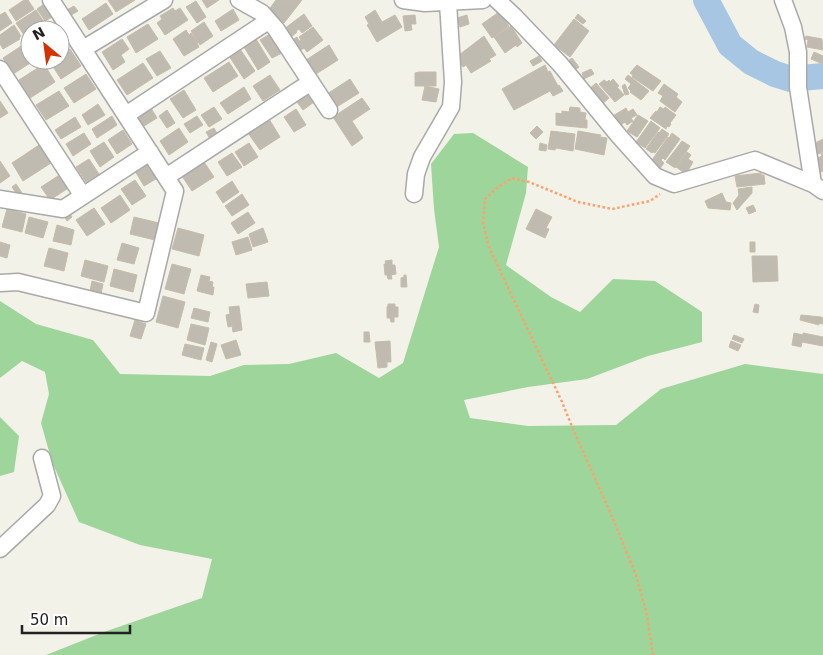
<svg xmlns="http://www.w3.org/2000/svg" width="823" height="655" viewBox="0 0 823 655" font-family="'DejaVu Sans',sans-serif">
<style>
.forest{fill:#9dd59a}
.lines{fill:none;stroke-linecap:round;stroke-linejoin:round}
.river{stroke:#a6c6e3;stroke-width:26}
.building{fill:#c0bbb0;stroke:#c6bca9}
.minor-casing{stroke:#a9a9a9;stroke-width:19}
.path{stroke:#ff9f6c;stroke-width:2.5;stroke-dasharray:2.5 2.5;stroke-linecap:butt}
.minor{stroke:#fff;stroke-width:16}
</style>
<rect width="100%" height="100%" fill="#f2f2e8"/>
<path class="forest" d="M473,133L528,167L526,193L506,265L551,297L580,312L613,279L655,281L702,312V342L648,356L587,379L528,387L464,400L470,418L528,426L616,425L661,389L745,364L823,374V655H46L104,632L202,598L212,559L140,545L79,522L52,462L41,423L49,394L45,372L22,361L0,378V301L36,324L93,340L120,374L210,376L244,365L289,364L336,353L379,378L403,363L439,247L434,209L431,164L454,134Z
M0,417L19,436L14,472L0,476Z"/>
<g class="lines">
<path class="river" d="M706,0L730,45L751,62L775,74L791,79L823,76"/>
</g>
<path class="building" d="M24,0H28L34,9L16,21L9,10Z
M108,0H135L116,12Z
M202,0H219L207,8Z
M276,0H302L284,23L268,11Z
M196,1L206,17L197,23L186,7Z
M106,3L113,14L89,30L82,19Z
M44,4L52,17L45,21L37,9Z
M74,6L78,11L68,17L65,11Z
M173,8L175,11L180,8L188,20L165,35L157,23L162,19L160,16Z
M233,9L239,20L221,31L215,21Z
M36,10L44,22L24,35L16,23Z
M375,10L382,22L395,15L402,27L377,42L367,25L369,24L365,17Z
M5,12L12,23L0,31V15Z
M499,12L509,26L492,38L482,24Z
M304,14L312,26L302,33L299,29L296,31L297,32L290,38L284,29Z
M578,14L586,21L583,24L575,18Z
M415,15L416,24H411L412,30L405,31L403,16Z
M467,15L469,24L460,27L457,18Z
M574,19L589,31L570,57L554,45Z
M51,22L56,30H39Z
M204,22L213,36L200,45L191,31Z
M148,24L158,39L136,53L127,37Z
M14,25L21,36L19,38L20,39L3,49L0,44V35Z
M511,26L522,43L517,47L516,45L505,53L494,37Z
M313,27L323,40L307,52L304,48L296,54L289,42L297,37L299,41L301,40L299,37Z
M186,30L189,35L191,33L198,42L197,43L199,47L184,56L173,39Z
M270,34L282,53L272,58L260,40Z
M484,36L496,55L489,59L491,61L471,73L466,65L463,67L458,60L461,58L459,55Z
M806,36L822,39L823,50L807,47L808,40L805,39Z
M122,39L129,49L121,55L125,62L113,70L102,52Z
M256,39L270,62L258,70L244,47Z
M26,43L30,49V60H35L13,74L3,58Z
M329,45L338,60L316,74L306,60Z
M70,49L81,66L61,79L50,62L52,60H60V55Z
M240,49L255,71L244,79L229,56Z
M160,51L171,68L157,76L146,59Z
M814,52L823,56V64L811,59Z
M539,56L542,61L533,66L530,61Z
M572,58L579,67L570,74L563,65Z
M229,62L238,76L213,92L204,78Z
M143,63L153,78L127,95L117,80Z
M44,64L55,82L30,98L19,80Z
M545,65L548,72L550,71L558,86L559,85L563,91L553,96L550,91L514,110L502,89Z
M637,65L661,81L653,91L632,77L633,75L630,73Z
M591,69L594,74L584,79L582,73Z
M419,72H436V86H415V73Z
M86,74L96,89L74,103L64,88Z
M270,75L280,90L263,101L253,86Z
M628,75L649,91L641,100L630,92L631,91L628,88L631,84L625,79Z
M350,79L359,93L335,108L327,94Z
M613,79L619,86L617,87L624,95L615,102L599,84L604,80L607,82L609,80L610,82Z
M596,83L609,98L600,106L587,91Z
M625,84L629,94L625,95L622,86Z
M664,84L678,94L676,97L682,102L675,112L660,101L663,96L658,93Z
M425,86L439,89L436,102L422,100Z
M244,87L251,99L228,114L220,103Z
M184,90L196,110L183,118L170,99Z
M59,91L69,106L46,120L36,105Z
M309,94L314,102L303,110L297,102Z
M362,98L370,109L352,121L363,138L352,146L333,117Z
M0,101L8,113L0,118Z
M98,104L105,115L88,125L82,115Z
M214,107L222,119L209,127L201,115Z
M570,107L580,108V112L586,113L585,120H587V128L556,125V113L562,114V111L569,112Z
M660,107L664,109L665,107L676,115L670,123L671,124L669,127L667,126L666,129L650,118L656,111L657,112Z
M151,108L157,118L144,126L138,117Z
M626,108L628,112L633,109L637,115L631,118L633,121L627,125L625,122L618,127L611,117Z
M296,109L306,125L294,132L284,117Z
M167,110L175,123L167,128L159,116Z
M638,115L648,121L637,137L627,131Z
M112,116L117,125L97,138L92,129Z
M197,116L203,125L190,133L184,124Z
M75,117L81,127L61,139L55,130Z
M269,119L280,137L260,150L248,133Z
M651,121L660,128L645,148L636,142Z
M537,126L543,132L536,139L530,133Z
M179,128L188,142L169,155L160,141Z
M214,128L218,135L210,139L206,132Z
M662,129L669,134L655,153L653,152L652,153L646,149L658,132L659,133Z
M123,130L132,144L117,154L108,140Z
M551,131L575,134L573,151L556,148L555,150L548,149Z
M578,131L601,135L600,137L607,138L604,155L575,149Z
M84,133L91,144L73,156L66,144Z
M672,133L680,139L665,160L663,158L661,160L664,163L659,170L655,167L657,164L652,160L668,137L669,138Z
M823,139V152L818,154L813,144Z
M682,141L690,146L675,168L666,162Z
M104,142L114,157L100,167L90,151Z
M249,143L258,157L244,166L235,152Z
M540,143L547,145L546,151L539,150Z
M39,145L51,163L23,181L12,163Z
M687,152L691,155L688,159L693,162L686,174L676,167Z
M232,153L242,167L227,176L218,162Z
M823,153V171L819,173L813,160L822,156L821,154Z
M89,159L99,174L86,182L76,167Z
M0,161L10,176L0,183Z
M204,162L214,177L192,191L182,176Z
M146,164L156,179L144,186L135,171Z
M761,173V175H764L765,184L737,187L735,176Z
M61,174L70,187L50,200L41,187Z
M135,180L146,196L132,205L121,189Z
M232,181L239,192L223,203L216,192Z
M16,184L22,193L18,196L12,187Z
M752,187V193L737,210L733,203L739,195L738,189Z
M722,193L726,202L731,203L730,210L708,208L705,201Z
M242,194L249,205L232,216L225,206Z
M120,195L130,210L111,223L101,208Z
M753,205L756,211L749,214L746,208Z
M94,208L105,224L87,236L76,220Z
M7,209L26,214L22,232L2,227Z
M536,209L552,217L546,228L549,229L545,238L526,229Z
M68,211L72,217L67,221L63,214Z
M248,212L255,223L238,234L231,223Z
M29,217L48,222L43,238L25,233Z
M134,217L159,223L155,240L130,234Z
M57,225L74,230L71,245L53,241Z
M178,228L204,235L199,256L172,249Z
M263,228L268,242L253,247L249,234Z
M248,237L252,250L236,255L232,242Z
M0,242L10,245L7,258L0,256Z
M750,242H755V252H750Z
M122,243L139,248L134,264L117,260Z
M49,248L68,253L64,271L44,266Z
M752,256H777L778,281L753,282Z
M85,260L108,266L104,282L81,276Z
M392,260V265H395L396,274L391,275L392,279H388L387,275H385L384,264H386L385,261Z
M172,264L191,269L184,294L165,289Z
M114,269L137,275L133,292L110,286Z
M201,275L210,277L209,281L213,282L212,287H214L213,295L197,291Z
M404,275H406L407,287H401V278L404,277Z
M92,281L103,284L101,294L90,291Z
M267,282L269,296L248,298L246,284Z
M163,296L185,302L178,328L156,322Z
M388,304H395V307H398V317H394V322H391L390,318H387V307L388,306Z
M755,304L759,305L758,313L753,312Z
M239,306L242,330L233,332L232,326L228,327L226,315L230,314L229,307Z
M194,308L210,312L208,322L191,318Z
M801,315L821,317L823,318V324L819,323V325L800,320Z
M135,320L146,324L141,339L130,336Z
M191,324L209,328L205,345L187,340Z
M364,332H369L370,342H364Z
M794,333L803,335V333L823,337V346L802,342L801,347L792,345Z
M734,335L744,339L742,343L732,339Z
M236,340L241,355L226,359L221,345Z
M390,341L391,362H387V367L378,368L375,342Z
M731,341L741,345L738,351L729,347Z
M211,342L217,344L212,362L206,360Z
M185,344L204,348L201,360L182,355Z"/>
<g class="lines">
<defs>
<path id="minor" d="M239,0L262,13L276,29L329,110
M403,0L425,3L483,0
M497,0L515,17L560,64L619,136L655,176L674,184L755,160L813,184L823,191
M783,0L793,27L798,52V87L813,184
M83,49L164,0
M0,69L83,196
M126,115L268,21
M166,177L311,82
M414,194L416,174L422,157L451,107L453,82L448,3
M0,199L63,209L150,152
M0,283L18,282L146,313L175,191L51,0
M0,549L47,505L52,496L42,458"/>
</defs>
<use href="#minor" class="minor-casing"/>
<path class="path" d="M653,655L647,615L636,575L613,519L573,429L562,402L489,247L483,223L485,199L498,187L512,178L529,182L578,202L612,209L650,201L660,194"/>
<use href="#minor" class="minor"/>
</g>
<g transform="translate(45 45) rotate(331)"><circle r="24" fill="#ffffff" stroke="#a7a7a7"/>
<path d="M0-4L9 19L0 12L-9 19Z" fill="#d33300"/>
<text y="-8" font-size="14" font-weight="bold" text-anchor="middle" fill="#222222">N</text>
</g>
<path d="M22 625v8h108v-8" fill="none" stroke="#222222" stroke-width="2.5"/>
<text x="30" y="625" font-size="15" fill="#222222" stroke="#ffffff" stroke-width="4" paint-order="stroke">50 m</text>
</svg>
